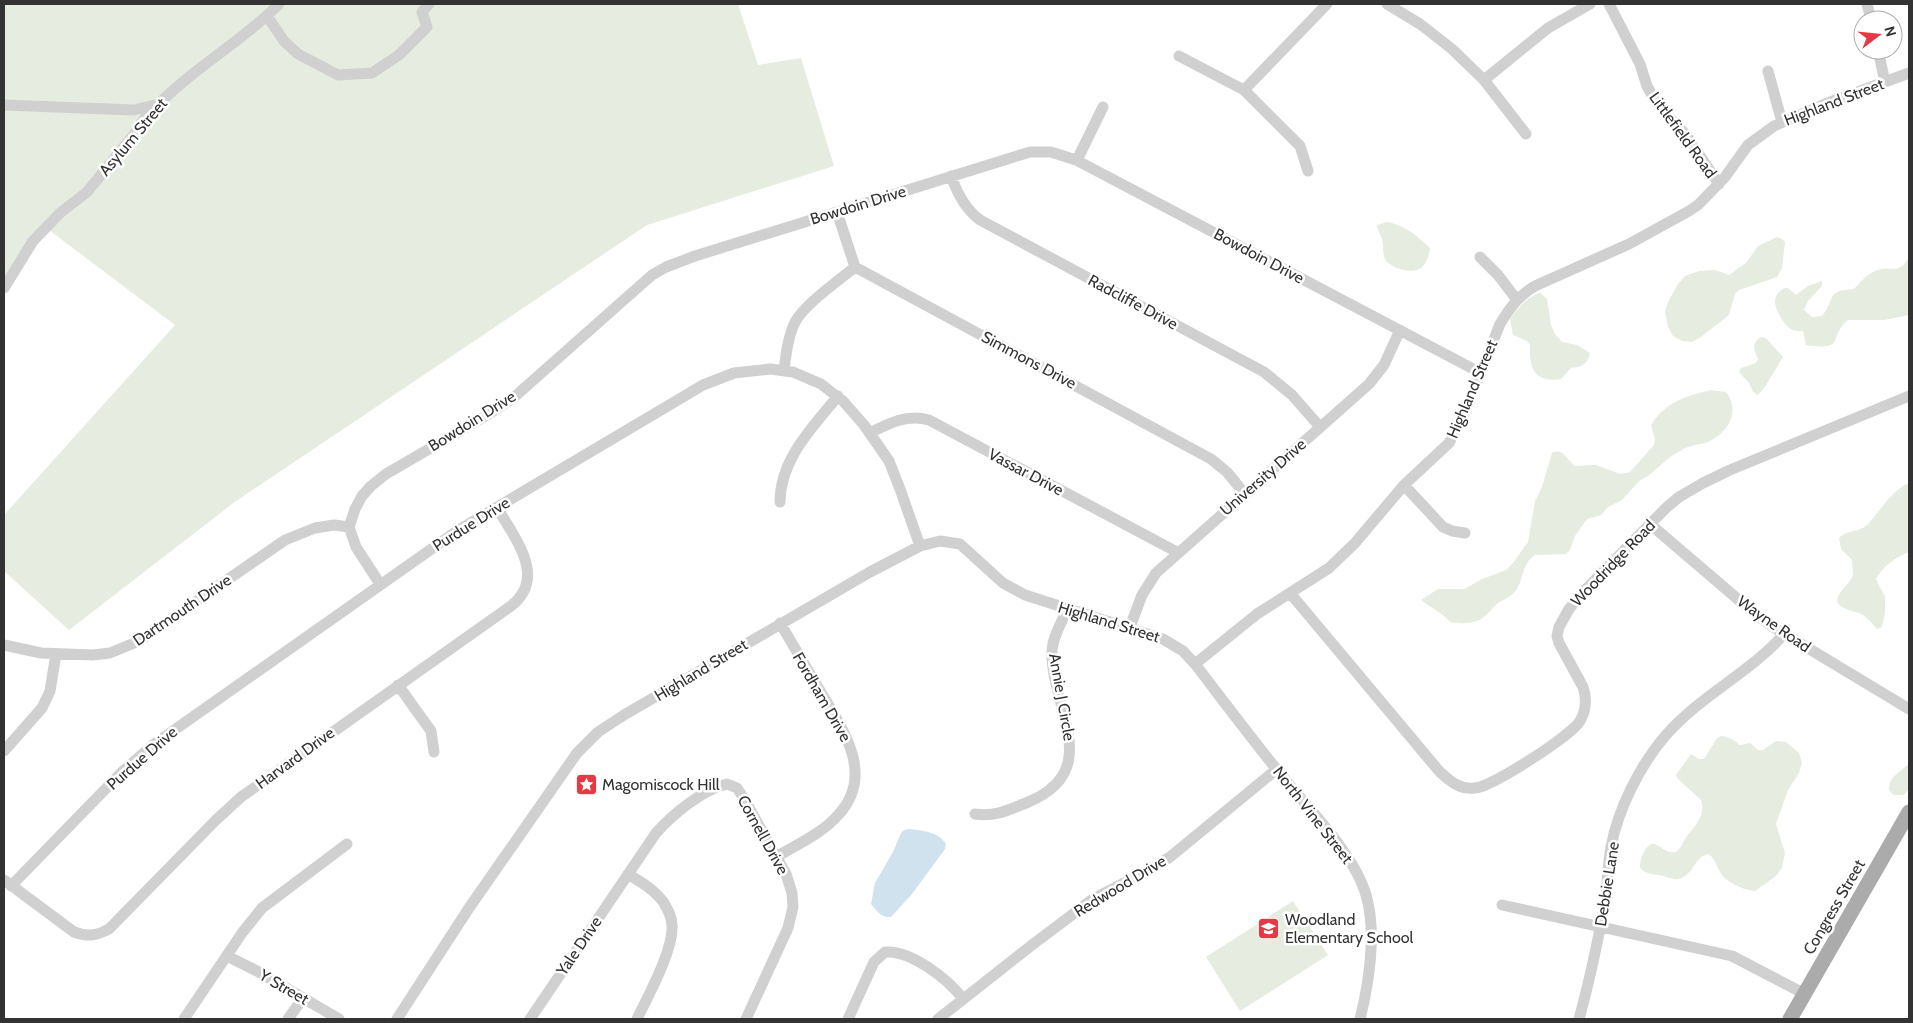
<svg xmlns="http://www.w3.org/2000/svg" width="1913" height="1023" viewBox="0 0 1913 1023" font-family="Cabin,sans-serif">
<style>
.green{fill:#e6ecdf}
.water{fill:#cfe2ee}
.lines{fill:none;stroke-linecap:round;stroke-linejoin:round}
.minor{stroke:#d0d0d0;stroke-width:11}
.major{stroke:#ababab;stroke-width:15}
.labels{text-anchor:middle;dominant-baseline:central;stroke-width:5;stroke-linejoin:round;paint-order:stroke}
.street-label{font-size:16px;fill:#333;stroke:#fff}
.poi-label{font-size:16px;fill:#333;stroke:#fff;text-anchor:start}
</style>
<rect width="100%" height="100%" fill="#fff"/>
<path class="green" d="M4,4H738L758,65L801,58L834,166L647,225L236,501L69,630L4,571V515L175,325L49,230L4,279Z
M1387,222C1405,225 1417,236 1430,248C1429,254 1428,261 1423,266C1415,276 1391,269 1385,259C1382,253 1384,246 1382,239C1381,234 1377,231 1377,225Z
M1777,237L1782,239L1785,242L1782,268L1777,277L1739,290L1735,294L1729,315L1701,337L1692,342L1682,341L1673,336L1668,327L1665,312L1668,302L1678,284L1685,276L1699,271L1715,270L1729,275L1746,263L1758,246Z
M1909,257V315L1884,320H1848C1827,337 1848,351 1806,345L1803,331C1799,331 1794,331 1791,329C1784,325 1774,308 1775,301C1775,295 1780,291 1784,288H1788L1796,295L1808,286L1822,281V286L1808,301L1804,310L1812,317L1822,316C1837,298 1824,291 1854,289C1861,282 1865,276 1875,271C1891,264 1898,277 1909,257Z
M1540,293L1547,299L1551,325L1555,334L1562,342L1577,345L1590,353C1587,365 1582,367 1571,368L1561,379C1534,383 1529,368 1530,345L1527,341L1513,335L1510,319C1517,309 1528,296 1540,293Z
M1761,337L1766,338L1783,357L1765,387L1758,395L1753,392L1749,383L1739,372L1741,368L1756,363L1758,359C1754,350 1751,343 1761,337Z
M1711,390L1726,392C1741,411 1728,433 1708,442C1699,445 1690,445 1682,450C1669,456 1659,467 1648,476L1639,481L1622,500L1608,507L1601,515L1587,519L1575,536L1570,550L1566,554L1535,555C1522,564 1524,577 1517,589C1512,596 1505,599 1498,603C1493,607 1489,613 1484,617C1476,624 1460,624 1450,622C1442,612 1431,608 1421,600L1438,589H1464L1482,579L1506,570L1513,563L1528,542L1535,501L1542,487L1552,453C1563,447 1567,460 1575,466L1596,465L1620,474L1630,472L1654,445L1655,440L1651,425C1665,402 1686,396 1711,390Z
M1909,483V552C1896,557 1883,566 1876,579L1885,597V612L1882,627L1877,629C1873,624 1868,619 1863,615C1856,610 1831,610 1839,595C1843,587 1850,583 1853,575L1852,560L1841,549L1839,538C1845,530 1859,533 1867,525C1880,512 1891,490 1909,483Z
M1722,736L1732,739L1740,745L1750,743L1758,750H1763L1776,741L1786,742L1799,753L1802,763L1799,773L1788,790L1776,824L1785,853L1782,868L1776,876L1755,891C1743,890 1726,882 1720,872C1716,865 1715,859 1709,854C1695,855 1694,875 1679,879C1673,880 1665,876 1659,875C1652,874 1646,874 1640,868C1640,863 1641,857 1644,852C1655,832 1660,855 1676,852C1682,847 1683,842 1687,836C1696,825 1706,815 1701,800L1678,779L1676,775L1691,754L1699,759H1704L1717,738Z
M1909,763V789L1904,795H1894L1889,790C1889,775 1901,773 1909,763Z
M1293,901L1328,955L1240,1011L1206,957Z"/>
<path class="water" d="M909,829C923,831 938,831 946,844L945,849L912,894L891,917C881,918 877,911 871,904L875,883L893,852L901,833L904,830Z"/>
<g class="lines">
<path class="minor" d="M1387,4L1420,24L1452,49L1484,80L1526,134
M1609,4L1640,64L1647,86L1657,104L1686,135L1719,184
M1867,4L1871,20
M267,16L284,41L298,54L338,75L372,73L399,55L427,27L422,12L429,4
M1878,50L1885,82
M1179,56L1244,90L1300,146L1308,171
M1768,71L1782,122
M1484,80L1548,28L1590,4
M1244,90L1327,4
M4,105L134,110L159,104
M1077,160L1103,107
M951,176C957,193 965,209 980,220L1264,372L1292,395L1320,427
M837,212L855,267L1211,459L1227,472L1244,493
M1480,257L1498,275L1517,300
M4,288L33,241L60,213L87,192L136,132C143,118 154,108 166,97C201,63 245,39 279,4
M784,370C786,354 788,337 795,322C805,304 838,281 855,267
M870,433C889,423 907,414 929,420L1177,552
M1404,485L1443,527L1452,531L1465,533
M780,502C780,459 813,427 838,396
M1650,524L1754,613L1773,627L1909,709
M380,584L356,547L349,527L355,509L362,496L371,486L386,474L489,414L512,399L652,275L666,267L695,256L1030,152H1051L1076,160L1479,372
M1290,593L1439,771C1450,781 1459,790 1475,788C1492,787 1572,735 1580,721C1586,711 1587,698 1583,687L1559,643L1557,636L1559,627L1569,609L1584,591L1667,507L1679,497L1703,483L1730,470L1909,396
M1130,627L1142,595L1156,573L1369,384L1384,365L1400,330
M4,645L41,653L93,655L110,653L139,641L285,540L315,528L334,525L349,527
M1195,664C1225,703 1255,743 1286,781C1312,812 1355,856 1366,895C1377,932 1369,983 1360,1019
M398,685L431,731L434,752
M4,751L42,708L50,691L56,654
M975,814C996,817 1008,810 1026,803C1106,771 1051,709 1052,652C1052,638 1062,622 1067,609
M776,857C798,844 823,833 839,814C876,773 841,727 819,689C806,667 793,645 780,623
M628,874C641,882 655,890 664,903C668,910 672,917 672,925C674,949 648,996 637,1019
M4,880L74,932C87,937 96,936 109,929L216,820L241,797L511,606C548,577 514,538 497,507
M11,886L122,772L153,745L457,531L703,385L734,373L770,369L793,372L821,384L843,401L864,425L889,461L900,489L920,546
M1502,905L1732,956L1805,994
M227,956L257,971L339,1019
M184,1019L242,933L262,908L347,844
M288,1019L303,998
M397,1019L469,908L577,753L598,732L624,715L870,572L920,546L940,541L960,544L1003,583L1025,595L1163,639L1183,651L1195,664L1257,614L1329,568L1355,543L1404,485L1449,443L1463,417L1500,324C1509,309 1519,295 1535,286L1629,244L1689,211L1698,205L1725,177L1748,145L1774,126L1825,104L1909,73
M530,1019L656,833C673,814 702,790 727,784L737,788L743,797L786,874L792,893L793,907L788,928L746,1019
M848,1019L874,962L885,952C911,950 948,979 963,999
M938,1019L1032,945L1093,899L1148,871L1170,857L1277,769
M1579,1019C1589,983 1597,945 1604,908C1608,888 1607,867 1611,847C1618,809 1640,765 1666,735C1701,695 1751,672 1784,634"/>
<path class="major" d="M1790,1019L1909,812"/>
</g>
<defs>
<symbol id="sight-square" viewBox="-11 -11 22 22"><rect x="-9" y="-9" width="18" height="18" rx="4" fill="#e63946" stroke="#fff"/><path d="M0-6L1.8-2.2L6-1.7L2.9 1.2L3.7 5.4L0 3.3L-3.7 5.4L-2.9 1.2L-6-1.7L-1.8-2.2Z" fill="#fff"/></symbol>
<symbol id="school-square" viewBox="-11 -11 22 22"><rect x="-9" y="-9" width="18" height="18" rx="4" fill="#e63946" stroke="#fff"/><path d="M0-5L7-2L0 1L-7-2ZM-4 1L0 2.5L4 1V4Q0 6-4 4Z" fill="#fff"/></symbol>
</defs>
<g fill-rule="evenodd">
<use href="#sight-square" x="574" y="772" width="25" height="25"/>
<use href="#school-square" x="1256" y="916" width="25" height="25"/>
</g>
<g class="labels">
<g class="street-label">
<text transform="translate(1834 102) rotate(-21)">Highland Street</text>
<text transform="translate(1683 135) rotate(54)">Littlefield Road</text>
<text transform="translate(133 137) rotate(-50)">Asylum Street</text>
<text transform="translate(858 205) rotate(-17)">Bowdoin Drive</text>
<text transform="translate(1259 256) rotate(28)">Bowdoin Drive</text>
<text transform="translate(1133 302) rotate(28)">Radcliffe Drive</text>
<text transform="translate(1029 360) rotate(28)">Simmons Drive</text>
<text transform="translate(1472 389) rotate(-67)">Highland Street</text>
<text transform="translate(472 421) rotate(-32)">Bowdoin Drive</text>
<text transform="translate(1026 472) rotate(28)">Vassar Drive</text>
<text transform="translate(1263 477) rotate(-41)">University Drive</text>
<text transform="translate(471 524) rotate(-32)">Purdue Drive</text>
<text transform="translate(1613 563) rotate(-46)">Woodridge Road</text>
<text transform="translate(182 610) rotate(-34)">Dartmouth Drive</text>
<text transform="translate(1109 622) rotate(17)">Highland Street</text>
<text transform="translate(1774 624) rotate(35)">Wayne Road</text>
<text transform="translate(701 670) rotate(-31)">Highland Street</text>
<text transform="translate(822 697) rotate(60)">Fordham Drive</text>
<text transform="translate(1062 697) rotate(80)">Annie J Circle</text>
<text transform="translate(142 758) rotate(-41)">Purdue Drive</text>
<text transform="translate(295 758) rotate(-36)">Harvard Drive</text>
<text transform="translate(1313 815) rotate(52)">North Vine Street</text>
<text transform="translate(763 835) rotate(61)">Cornell Drive</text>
<text transform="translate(1607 884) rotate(-81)">Debbie Lane</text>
<text transform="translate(1120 886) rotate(-31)">Redwood Drive</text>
<text transform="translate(1834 907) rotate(-60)">Congress Street</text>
<text transform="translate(579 946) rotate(-56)">Yale Drive</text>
<text transform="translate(284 987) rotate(30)">Y Street</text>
</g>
<g class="poi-label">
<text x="602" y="784">Magomiscock Hill</text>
<text x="1285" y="919">Woodland<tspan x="1285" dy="18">Elementary School</tspan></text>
</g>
</g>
<rect width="1913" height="1023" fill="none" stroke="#333333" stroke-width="10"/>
<g transform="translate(1878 35) rotate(74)"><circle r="24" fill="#ffffff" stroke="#adadad"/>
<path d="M0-4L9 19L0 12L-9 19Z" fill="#e63946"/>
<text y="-8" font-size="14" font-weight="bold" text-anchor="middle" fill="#333333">N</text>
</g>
</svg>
